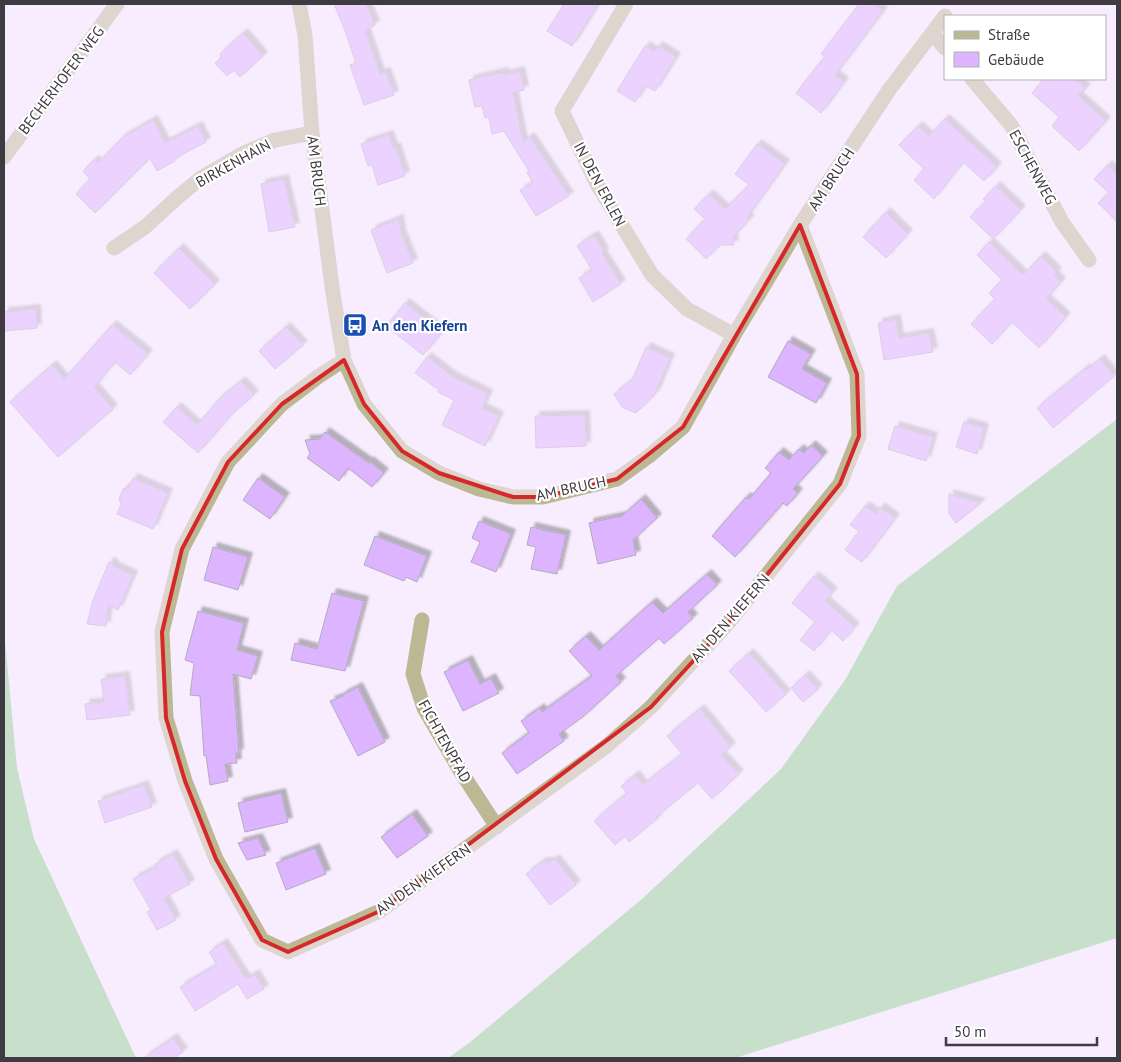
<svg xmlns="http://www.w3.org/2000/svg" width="1121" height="1062" viewBox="0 0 1121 1062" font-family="'PT Sans',sans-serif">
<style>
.forest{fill:#8ece8e}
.building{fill:#ddb4ff;stroke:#b3aabb;filter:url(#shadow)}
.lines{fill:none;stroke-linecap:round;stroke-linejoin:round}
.minor{stroke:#bcb893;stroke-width:15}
.marked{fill:none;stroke:#d62828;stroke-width:4;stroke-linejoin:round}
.labels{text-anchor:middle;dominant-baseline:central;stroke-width:4.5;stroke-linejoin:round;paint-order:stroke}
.street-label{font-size:15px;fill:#3e3b42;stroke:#fff}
.transit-label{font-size:15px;font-weight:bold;fill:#164399;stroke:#fff;text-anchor:start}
</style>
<defs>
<filter id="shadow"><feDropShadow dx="4.5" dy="-4.5" stdDeviation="1" flood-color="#0004"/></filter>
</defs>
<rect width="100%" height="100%" fill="#f7edff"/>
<path class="forest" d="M1117,419V938L735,1058H448L469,1043L643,898L781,769L845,680L897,586Z
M4,630L17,768L34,839L136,1058H4Z"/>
<path class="building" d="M334,4H366L375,25L365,30L380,74L386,72L394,95L364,105L350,65L356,63L344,28Z
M564,4H598L572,46L547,31Z
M859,4H873L883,11L835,75L844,82L821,113L796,93L825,56L821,54Z
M243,33L263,56L240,77L234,70L227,76L215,63L222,57L220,54Z
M645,46L654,51L658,46L676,57L655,91L645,86L635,102L617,91Z
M520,71L524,90L513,92L523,142L530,137L569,196L536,216L520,190L533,183L527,172L529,171L504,131L492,134L489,117L485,118L482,106L475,107L469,80L504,72V75Z
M1044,79H1076L1086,88L1078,96L1106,121L1079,151L1052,126L1059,117L1032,93Z
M945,119L997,167L984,181L963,162L934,199L914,180L924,169L899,145L918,126L929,136Z
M153,120L165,143L198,126L206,142L174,159L175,161L157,171L150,158L95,213L76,194L90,179L83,171L94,160L98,163L123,137Z
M389,135L393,148L396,147L405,176L378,185L372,165L368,166L361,144Z
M757,144L785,164L747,217L750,219L733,237L734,245H720L706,259L686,239L705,219L694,209L709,194L725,209L749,185L735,174Z
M1108,165L1117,174V222L1098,203L1109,193L1094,179Z
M284,179L295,227L269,232L261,184Z
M996,186L1021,210L993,239L970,217L986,201L983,199Z
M886,212L908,234L886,258L863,237Z
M399,219L401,233L413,263L387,273L371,230Z
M594,235L604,252L602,254L621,284L593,302L579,278L592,270L577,246Z
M989,242L1023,275L1041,256L1057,272L1054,275L1061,282L1046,299L1066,317L1039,348L1012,322L992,344L971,324L995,299L989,293L1002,280L977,255Z
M179,248L215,284L190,309L154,273Z
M405,303L442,332L423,355L386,326Z
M36,309L37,328L4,331V312Z
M896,319L899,338L929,333L933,352L884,360L878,323Z
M112,325L148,354L130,375L115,362L94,387L113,409L58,457L10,402L52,365L64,379Z
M286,327L303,345L275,369L259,351Z
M788,341L811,354L802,369L827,383L816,403L768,377Z
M646,347L670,358L655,394L636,413L622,407L614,394L632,380Z
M427,357L453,377L488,394L482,408L499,416L485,446L442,425L454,400L438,392L439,390L415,373Z
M1100,359L1114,376L1053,428L1037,408L1086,368L1087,370Z
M241,381L254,395L231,415L198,453L163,422L177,407L197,425L220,398Z
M585,415L586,446L536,448L535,416Z
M964,422L984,428L977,454L956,447Z
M895,426L933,437L926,461L888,449Z
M325,432L369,463V461L384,473L372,487L348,468L339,481L307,458L310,454L305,440L320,439Z
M811,445L823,456L793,489L798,493L787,506L783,503L735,557L712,536L746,497L749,499L771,473L765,468L779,452L789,460L799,449L804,453Z
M133,478L168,493L153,529L117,514L121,504L119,499L123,489L129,487Z
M258,478L285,497L270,519L243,500Z
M949,494L981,503L956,523L949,514Z
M641,499L657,518L633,540L636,555L598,564L589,523L622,516Z
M865,506L876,514L880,507L895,518L862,562L845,550L859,531L850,525Z
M479,521L511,534L496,572L471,562L480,542L472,538Z
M531,527L566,535L557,574L531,569L536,547L527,545Z
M375,536L427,556L417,582L406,577L404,581L364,565Z
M213,547L248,557L238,590L204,580Z
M109,562L113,563V566L133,575L118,610L108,605L106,626L87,624L93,600Z
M707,574L717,585L688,612L693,618L664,644L659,638L616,676L621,682L584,716L559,734L564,741L517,774L502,753L529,733L521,721L540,708L542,712L592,676L569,651L586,636L599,650L652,602L663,613Z
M814,576L833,592L825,601L855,627L843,641L831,630L814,651L800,640L815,622L792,603Z
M332,593L364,601L345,671L291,660L295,643L317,649Z
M198,611L244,623L237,650L258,656L251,679L233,674L239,753H236L237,763L225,764L228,781L210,785L206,755L204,756L200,696L190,695L194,663L185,660Z
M749,653L786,694L766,712L729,671Z
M468,660L480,684L491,678L499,693L463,711L444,672Z
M805,675L818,689L803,702L791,688Z
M125,676L130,715L87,720L85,704L104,702L101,679Z
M358,687L385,742L358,756L330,701L343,696L342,695Z
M700,709L731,747L721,755L739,774L712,799L698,783L656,817L658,818L629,842L625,836L615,845L594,821L627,793L621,786L635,775L643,785L682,754L667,736Z
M144,785L152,807L105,823L98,801Z
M281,793L288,822L245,832L238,803Z
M412,814L428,836L397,858L381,837Z
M258,838L266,855L247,860L238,843Z
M315,848L326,874L286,890L276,863Z
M173,854L190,884L164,898L176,920L157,930L147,912L151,910L133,879L157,867L155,864Z
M555,859L576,885L550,905L526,874L542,862H551Z
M223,943L246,979L255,974L264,989L247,999L238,984L195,1011L180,987L217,965L209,952Z
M173,1038L183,1052L174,1058H144Z"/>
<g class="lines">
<path class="minor" d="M299,4L305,35L312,133L333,294L344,360L364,404L402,451L439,473L479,489L513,497H543L617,479L649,456L683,427L734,335L800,225L889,90L945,16
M626,4L562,111L597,184L652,275L687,309L734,335
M933,34L945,48
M972,79L1011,125L1062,222L1089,260
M4,157L117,4
M114,248L145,227L179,196L201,178L244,153L275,140L312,133
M344,360L319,376L282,404L228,462L182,549L162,632L166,718L185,781L216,859L262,940L288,952L380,911L608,745L651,707L729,622L840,484L859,436L857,374L800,225
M422,620L413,674L424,708L461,772L497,827"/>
</g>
<path d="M0 0H1121V1062H0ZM800,225L857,374L859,436L840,484L729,622L651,707L380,911L288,952L262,940L216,859L185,781L166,718L162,632L182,549L228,462L282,404L344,360L364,404L402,451L439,473L513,497H543L617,479L683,427Z" fill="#f7edff" fill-opacity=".55" fill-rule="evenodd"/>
<path class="marked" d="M800,225L857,374L859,436L840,484L729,622L651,707L380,911L288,952L262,940L216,859L185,781L166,718L162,632L182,549L228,462L282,404L344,360L364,404L402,451L439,473L513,497H543L617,479L683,427Z"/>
<defs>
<symbol id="bus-square" viewBox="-11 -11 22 22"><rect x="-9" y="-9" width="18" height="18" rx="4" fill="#1a4fb4" stroke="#fff"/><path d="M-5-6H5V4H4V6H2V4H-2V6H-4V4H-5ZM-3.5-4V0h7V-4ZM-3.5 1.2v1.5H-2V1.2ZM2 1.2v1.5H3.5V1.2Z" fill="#fff"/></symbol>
</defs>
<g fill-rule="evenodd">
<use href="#bus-square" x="341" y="311" width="28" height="28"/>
</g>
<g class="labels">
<g class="street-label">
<text transform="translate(61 80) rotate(-53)">BECHERHOFER WEG</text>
<text transform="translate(233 163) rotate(-29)">BIRKENHAIN</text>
<text transform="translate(1033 167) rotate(62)">ESCHENWEG</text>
<text transform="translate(317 171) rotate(83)">AM BRUCH</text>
<text transform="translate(831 179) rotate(-57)">AM BRUCH</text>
<text transform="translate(600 184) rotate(62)">IN DEN ERLEN</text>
<text transform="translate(571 488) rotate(-12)">AM BRUCH</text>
<text transform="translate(730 618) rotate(-49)">AN DEN KIEFERN</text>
<text transform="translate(445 741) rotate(61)">FICHTENPFAD</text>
<text transform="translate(423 879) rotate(-35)">AN DEN KIEFERN</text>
</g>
<g class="transit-label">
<text x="372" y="325">An den Kiefern</text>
</g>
</g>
<rect width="1121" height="1062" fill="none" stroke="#3e3b42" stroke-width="10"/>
<rect x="944" y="15" width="162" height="65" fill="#ffffff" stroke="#b2b1b3"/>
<rect x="954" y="31" width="25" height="8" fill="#bcb893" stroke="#b2b1b3"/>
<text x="988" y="40" font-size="15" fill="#3e3b42">Straße</text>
<rect x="954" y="52" width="25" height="15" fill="#ddb4ff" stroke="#b2b1b3"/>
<text x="988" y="65" font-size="15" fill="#3e3b42">Gebäude</text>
<path d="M946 1037v8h151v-8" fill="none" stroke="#3e3b42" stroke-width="2.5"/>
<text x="954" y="1037" font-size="15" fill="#3e3b42" stroke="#ffffff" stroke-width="4" paint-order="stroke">50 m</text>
</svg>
